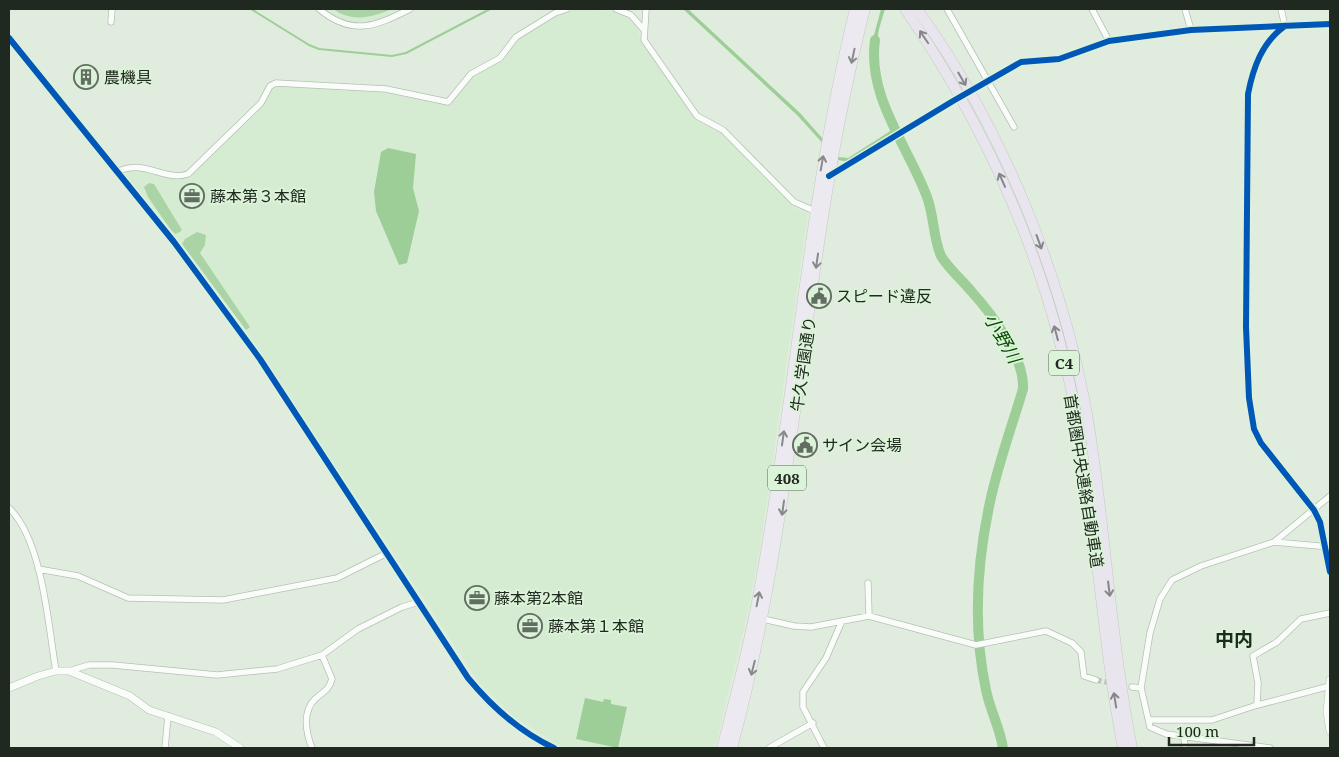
<svg xmlns="http://www.w3.org/2000/svg" width="1339" height="757" viewBox="0 0 1339 757" font-family="'Noto Serif','Noto Sans JP',serif">
<style>
.built{fill:#d6ecd2}
.forest{fill:#abd4a6}
.water{fill:#9ece97}
.lines{fill:none;stroke-linecap:round;stroke-linejoin:round}
.stream{stroke:#9ece97;stroke-width:2}
.river{stroke:#9ece97;stroke-width:10}
.minor-tunnel{stroke:#bac6b8;stroke-width:5.5;stroke-dasharray:5.5 3;stroke-linecap:butt}
.minor-casing{stroke:#b5c0b4;stroke-width:7}
.tertiary-casing{stroke:#b5c0b4;stroke-width:8}
.trunk-casing{stroke:#c3cac2;stroke-width:11}
.motorway-casing{stroke:#c3cac2;stroke-width:11}
.minor{stroke:#fafcfa;stroke-width:5.5}
.tertiary{stroke:#fafcfa;stroke-width:7}
.trunk{stroke:#eceaf0;stroke-width:10}
.motorway{stroke:#e8e5ee;stroke-width:10}
.cycleway-casing{stroke:#dbf3d8;stroke-width:9}
.cycleway{stroke:#0057b8;stroke-width:6}
.oneway{stroke:#848786}
.oneway2{stroke:#868a88}
.labels{text-anchor:middle;dominant-baseline:central;stroke-width:4;stroke-linejoin:round;paint-order:stroke}
.shield{fill:#dbf3d8;stroke:#586656;stroke-width:1}
.shield-label{font-size:15px;font-weight:bold;fill:#20291f}
.poi-label{font-size:16px;fill:#20291f;stroke:#dbf3d8;text-anchor:start}
.street-label{font-size:16px;fill:#20291f;stroke:#dbf3d8}
.water-label{font-size:18px;font-style:italic;fill:#084c01;stroke:#dbf3d8}
.quarter-label{font-size:19px;font-weight:bold;fill:#20291f;stroke:#dbf3d8}
</style>
<rect width="100%" height="100%" fill="#e0edde"/>
<path class="built" d="M324,9H405L381,20L360,24L339,19Z
M576,9L612,11L626,15L635,24L642,41L694,115L699,121L722,132L796,209L808,212L760,549L747,615L715,748H567L558,745L514,717L479,683L249,335L174,234L123,171L128,169L182,177L263,106L271,91L278,85L318,89L376,90L445,105L450,103L472,77L503,58L518,39L553,17Z"/>
<path class="forest" d="M333,9H392C372,17 353,23 333,9Z
M149,183L154,184L182,230L180,232L175,234L171,230L148,197L144,187Z
M197,232L206,235L205,245L200,253L250,327L246,330L182,244L185,239Z"/>
<path class="water" d="M683,9H688L800,113L839,157L848,158L892,130L895,133L849,162L838,160L797,115Z
M881,9H885L879,29L875,54H872L874,35Z
M388,148L416,154L413,188L419,211L407,263L399,265L376,211L374,192L381,152Z
M585,698L603,702L604,699L611,700V704L627,707L618,748L576,739Z"/>
<g class="lines">
<path class="stream" d="M251,9L309,45L319,49L392,56L406,53L490,9
M894,132L896,130"/>
<path class="river" d="M875,40C867,97 908,146 927,197C934,215 933,238 941,256C948,268 962,280 971,291C992,314 1025,358 1023,389C1012,426 998,464 990,502C977,562 973,629 986,690C990,710 1000,728 1003,748"/>
<path class="minor-tunnel" d="M1096,680L1132,687"/>
<defs>
<path id="minor" d="M319,9C353,37 376,26 410,9
M616,9L631,15L644,30
M646,9L644,40L697,116L723,130L794,202L817,212
M947,9L1014,127
M1092,9L1109,41
M1185,9L1191,30
M1281,9L1285,26
M111,22L112,9
M980,85L1021,62L1059,59L1109,41L1191,30L1330,24
M117,172C144,158 164,182 188,174L261,103L270,86L276,83L386,89L448,102L471,74L500,58L516,37L555,13L567,9
M831,175L953,101
M9,508C43,541 48,625 56,671
M1274,542L1330,547
M38,569L78,576L128,598L223,600L337,578L387,553
M868,583L869,616
M763,619L794,626L811,627L869,616L976,645L1046,631L1072,643L1081,652L1084,676L1096,680
M69,671L89,665H113L217,675L277,669L322,655L358,629L402,607L419,602
M1132,687L1141,688
M1257,705L1258,683L1253,656L1277,642L1301,619L1330,613
M1149,720H1212L1254,706L1330,686
M1184,736L1185,748
M165,748L168,716
M312,748C306,733 302,712 315,699C323,692 329,690 332,679L322,655
M769,748L813,723
M824,748L803,707V692L826,658L842,621
M1270,748L1166,734L1150,727L1141,688L1150,633L1160,599L1172,580L1201,566L1274,542L1330,496"/>
<path id="tertiary" d="M1285,26C1262,42 1253,68 1248,94L1246,327L1249,398L1254,429L1261,443L1314,510L1320,522L1330,572
M9,38L174,242L260,359L468,678C492,707 520,732 554,748
M1330,680L1327,712L1330,731
M9,688L38,676L56,671H69L130,696L149,710L216,732L240,748"/>
<path id="trunk" d="M722,748C737,691 752,634 762,575C796,387 809,195 855,9
M732,748C798,506 802,252 865,9"/>
<path id="motorway" d="M905,9C991,134 1052,275 1078,426C1097,533 1102,642 1123,748
M917,9C1003,128 1065,281 1089,426C1106,533 1111,642 1132,748"/>
</defs>
<use href="#minor" class="minor-casing"/>
<use href="#tertiary" class="tertiary-casing"/>
<use href="#trunk" class="trunk-casing"/>
<use href="#motorway" class="motorway-casing"/>
<use href="#minor" class="minor"/>
<use href="#tertiary" class="tertiary"/>
<use href="#trunk" class="trunk"/>
<use href="#motorway" class="motorway"/>
<defs>
<path id="cycleway" d="M1285,26C1262,42 1253,68 1248,94L1246,327L1249,398L1254,429L1261,443L1314,510L1320,522L1330,572
M9,38L174,242L260,359L468,678C492,707 520,732 554,748
M829,176L953,101L1021,62L1059,59L1109,41L1191,30L1330,24"/>
</defs>
<use href="#cycleway" class="cycleway-casing"/>
<use href="#cycleway" class="cycleway"/>
</g>
<defs><path id="oneway-shaft" d="M-6 0H5M1.5-3L5.5 0L1.5 3" fill="none" stroke-width="1.6" stroke-linecap="round" stroke-linejoin="round" transform="scale(1.25)"/></defs>
<g class="oneway">
<use href="#oneway-shaft" transform="translate(924 37) rotate(-124)"/>
<use href="#oneway-shaft" transform="translate(962 79) rotate(60)"/>
<use href="#oneway-shaft" transform="translate(1002 180) rotate(-114)"/>
<use href="#oneway-shaft" transform="translate(1039 242) rotate(70)"/>
<use href="#oneway-shaft" transform="translate(1056 333) rotate(-105)"/>
<use href="#oneway-shaft" transform="translate(1109 589) rotate(83)"/>
<use href="#oneway-shaft" transform="translate(1115 700) rotate(-99)"/>
</g>
<g class="oneway2">
<use href="#oneway-shaft" transform="translate(853 56) rotate(102)"/>
<use href="#oneway-shaft" transform="translate(822 163) rotate(-80)"/>
<use href="#oneway-shaft" transform="translate(817 261) rotate(98)"/>
<use href="#oneway-shaft" transform="translate(783 438) rotate(-82)"/>
<use href="#oneway-shaft" transform="translate(783 508) rotate(98)"/>
<use href="#oneway-shaft" transform="translate(758 599) rotate(-79)"/>
<use href="#oneway-shaft" transform="translate(753 668) rotate(104)"/>
</g>
<defs>
<symbol id="building-ring" viewBox="-11 -11 22 22"><circle r="9.5" fill="#dbf3d8" stroke="#636e62" stroke-width="1.5"/><path d="M-4-6H4V6H1V3H-1V6H-4ZM-2.5-4.3h1.7v1.8h-1.7ZM.8-4.3h1.7v1.8H.8ZM-2.5-1h1.7V.8h-1.7ZM.8-1h1.7V.8H.8Z" fill="#636e62"/></symbol>
<symbol id="office-ring" viewBox="-11 -11 22 22"><circle r="9.5" fill="#dbf3d8" stroke="#636e62" stroke-width="1.5"/><path d="M-6-3h4V-5.5h4V-3h4V5H-6ZM-1-4.5V-3h2v-1.5ZM-6 0V1H6V0Z" fill="#636e62"/></symbol>
<symbol id="civic-ring" viewBox="-11 -11 22 22"><circle r="9.5" fill="#dbf3d8" stroke="#636e62" stroke-width="1.5"/><path d="M-.6-6.5H3V-4.5H.6V-3L4-1V1h2V6H-6V1h2V-1L-.6-3ZM-1.2 2.5V6h2.4V2.5Z" fill="#636e62"/></symbol>
</defs>
<g fill-rule="evenodd">
<use href="#building-ring" x="72" y="63" width="28" height="28"/>
<use href="#office-ring" x="178" y="182" width="28" height="28"/>
<use href="#civic-ring" x="805" y="282" width="28" height="28"/>
<use href="#civic-ring" x="791" y="431" width="28" height="28"/>
<use href="#office-ring" x="463" y="584" width="28" height="28"/>
<use href="#office-ring" x="516" y="612" width="28" height="28"/>
</g>
<g class="labels">
<g class="shield">
<rect x="1049" y="350.5" width="30" height="25" rx="4"/>
<rect x="768" y="465.5" width="38" height="25" rx="4"/>
</g>
<g class="shield-label">
<text x="1064" y="363">C4</text>
<text x="787" y="478">408</text>
</g>
<g class="poi-label">
<text x="104" y="77">農機具</text>
<text x="210" y="196">藤本第３本館</text>
<text x="836" y="296">スピード違反</text>
<text x="822" y="445">サイン会場</text>
<text x="494" y="598">藤本第2本館</text>
<text x="548" y="626">藤本第１本館</text>
</g>
<g class="street-label">
<text transform="translate(803 364) rotate(-82)">牛久学園通り</text>
<text transform="translate(1084 481) rotate(81)">首都圏中央連絡自動車道</text>
</g>
<g class="water-label">
<text transform="translate(1003 338) rotate(60)">小野川</text>
</g>
<g class="quarter-label">
<text x="1234" y="639">中内</text>
</g>
</g>
<rect width="1339" height="757" fill="none" stroke="#20291f" stroke-width="20"/>
<path d="M1169 737v8h85v-8" fill="none" stroke="#20291f" stroke-width="2.5"/>
<text x="1176" y="737" font-size="15" fill="#20291f" stroke="#dbf3d8" stroke-width="4" paint-order="stroke">100 m</text>
</svg>
